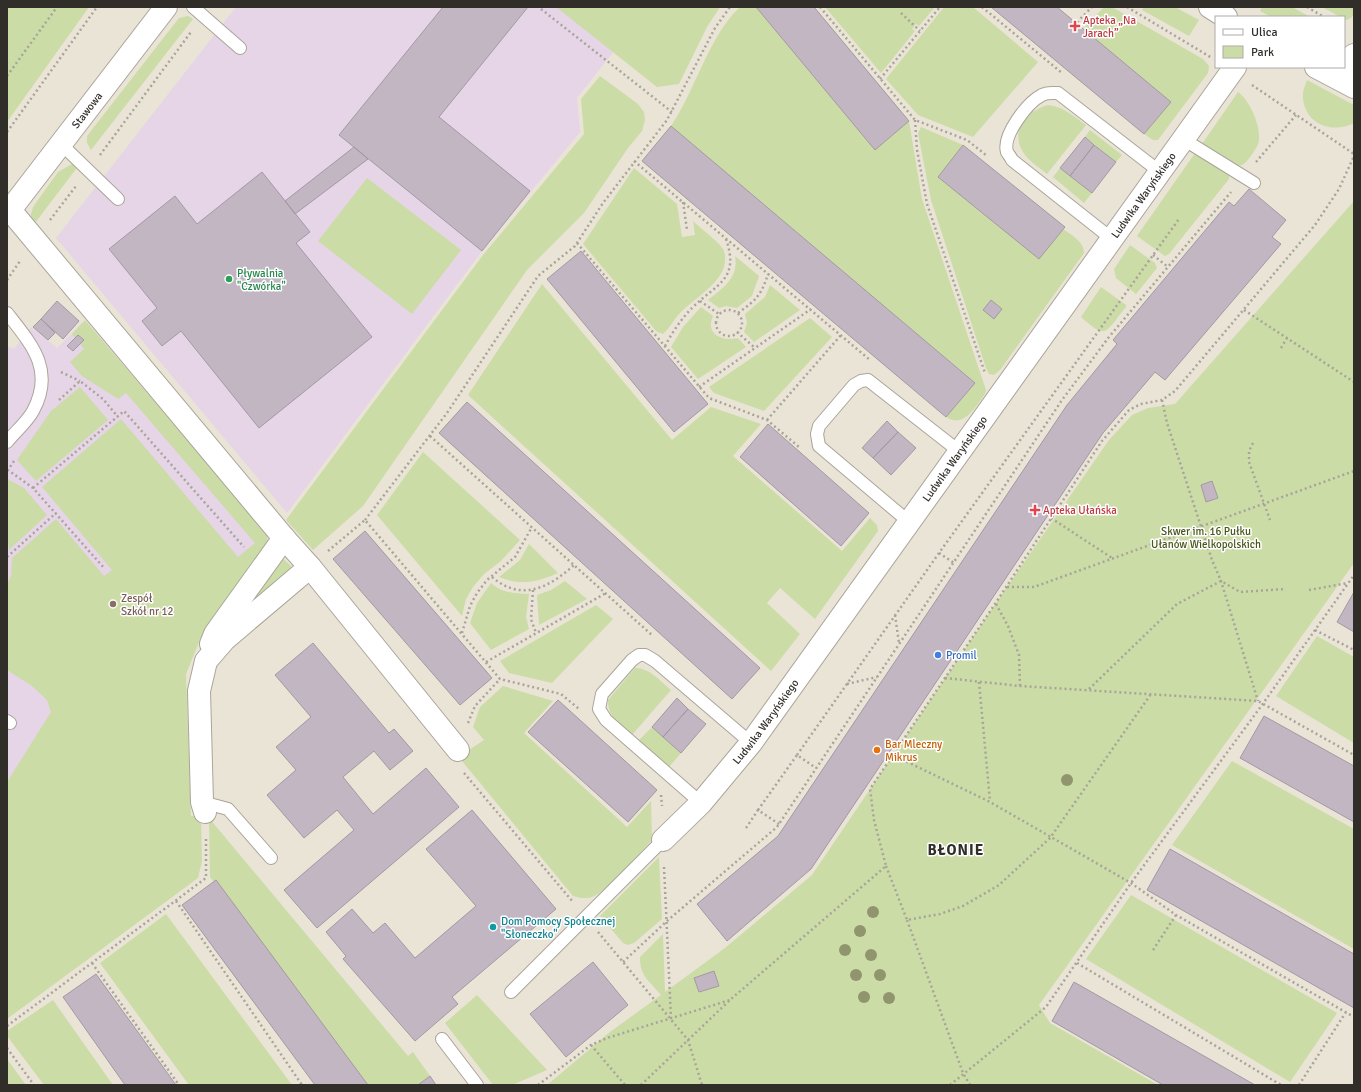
<svg xmlns="http://www.w3.org/2000/svg" width="1361" height="1092" viewBox="0 0 1361 1092" font-family="Signika,sans-serif">
<style>
.education{fill:#e5d5e7}
.green{fill:#cbdca6}
.building{fill:#c1b6c1;stroke:#a399a3}
.lines{fill:none;stroke-linecap:round;stroke-linejoin:round}
.service-casing{stroke:#aba599;stroke-width:14}
.minor-casing{stroke:#aba599;stroke-width:24}
.tertiary-casing{stroke:#aba599;stroke-width:24}
.path{stroke:#a9a49a;stroke-width:2.5;stroke-dasharray:2 3;stroke-linecap:butt}
.service{stroke:#fff;stroke-width:12}
.minor{stroke:#fff;stroke-width:22}
.tertiary{stroke:#fff;stroke-width:22}
.tree{fill:#90956e}
.health-dot{fill:#e0444e;stroke:#fff;stroke-width:1.5}
.leisure-dot{fill:#2e9e5b;stroke:#fff;stroke-width:1.5}
.education-dot{fill:#8d6e63;stroke:#fff;stroke-width:1.5}
.shop-dot{fill:#3f7fe0;stroke:#fff;stroke-width:1.5}
.food-dot{fill:#e8710a;stroke:#fff;stroke-width:1.5}
.culture-dot{fill:#0f9aa8;stroke:#fff;stroke-width:1.5}
.labels{text-anchor:middle;dominant-baseline:central;stroke-width:3;stroke-linejoin:round;paint-order:stroke}
.health-label{font-size:11px;fill:#be3a42;stroke:#fff;text-anchor:start}
.street-label{font-size:11px;fill:#312e2a;stroke:#fff}
.leisure-label{font-size:11px;fill:#27864d;stroke:#fff;text-anchor:start}
.park-label{font-size:11px;fill:#465519;stroke:#fff}
.education-label{font-size:11px;fill:#785e54;stroke:#fff;text-anchor:start}
.shop-label{font-size:11px;fill:#366cbe;stroke:#fff;text-anchor:start}
.food-label{font-size:11px;fill:#c56008;stroke:#fff;text-anchor:start}
.culture-label{font-size:11px;fill:#0d838f;stroke:#fff;text-anchor:start}
.district-label{font-size:15px;font-weight:bold;letter-spacing:1px;fill:#312e2a;stroke:#fff}
</style>
<rect width="100%" height="100%" fill="#eae4d7"/>
<path class="education" d="M236,7H649L577,98L580,132L482,251L287,513L56,238Z
M82,323L267,540L172,668L7,935V346L14,349L31,327L57,348Z"/>
<path class="green" d="M7,7H89L7,122Z
M556,7H720L707,27L679,84L657,87Z
M740,7H756L875,150L909,121L922,199L986,390L985,394C976,406 964,429 946,417L975,383L671,126C695,91 710,34 740,7Z
M825,7H935L919,26L916,24L912,29L915,31L881,73Z
M944,7H973L1038,62L973,137L918,115L886,79Z
M1104,7H1112L1203,59L1209,66L1208,73L1158,140H1153L1144,134L1171,102L1083,29Z
M1144,7H1175L1199,20L1189,36L1142,10Z
M1262,7H1292L1310,17H1271L1260,11Z
M1322,7H1354C1354,14 1354,18 1346,20Z
M188,16L193,19L91,150L87,143V136L179,18Z
M600,76L638,104L644,112L645,120L642,131L628,148L584,213L527,270L363,506L313,550L286,520L483,255L584,134L581,99Z
M1307,80L1354,105V123C1333,134 1306,125 1303,99C1302,92 1305,86 1307,80Z
M1238,92C1250,101 1260,124 1259,139C1259,145 1254,151 1251,156C1247,161 1244,166 1236,166L1202,144Z
M1048,105C1064,107 1073,116 1086,125L1047,174C1040,168 1030,162 1025,155C1008,133 1026,111 1048,105Z
M921,127L963,145L938,177L1039,258L1063,229C1071,235 1084,241 1084,253L1000,370L994,375L989,374L986,368L931,200L918,133Z
M1090,130L1122,155L1116,162L1085,137Z
M1195,153L1229,175V179L1169,254L1165,256L1137,236Z
M72,164L79,165L32,227L30,218L33,207L58,172Z
M634,168L677,204L682,237L695,235L693,221C700,228 722,244 724,251C732,279 696,296 680,313C674,319 670,328 663,334L657,332L583,244Z
M1060,168L1092,193L1084,203L1053,177Z
M367,178L461,250L412,314L318,241Z
M1354,201V563L1039,1005L1050,1023L1158,1085H547L610,1032L661,995C649,980 640,977 640,957L663,934L665,992L725,948L812,875L1007,587L1109,440L1132,415L1148,408L1175,404Z
M1130,245L1155,263L1157,268L1136,294L1116,278L1114,269Z
M735,256L759,276L752,296L737,308L726,306L719,308L708,300C723,288 739,278 735,256Z
M542,284L672,440L711,407L761,424L733,456L842,551L870,518L877,525L878,531L815,619L780,588L767,603L800,634L771,671L468,395Z
M770,285L800,310L754,342L744,332L747,323L745,314L765,297Z
M1101,287L1126,305V307C1105,332 1108,341 1081,317Z
M701,307L713,316C705,334 721,342 738,338L746,347L698,379L671,347L683,327Z
M810,318L832,337L764,411L714,393L709,387Z
M85,320L267,534L268,545L202,635L186,674L191,816H201L202,861L198,878L7,1019V782L51,712L47,700L32,686L7,670V584L11,576L12,558L56,519L104,576L112,570L42,487L121,419L238,557L255,543L126,393L118,399L82,376L70,362L84,349L80,344L84,340L78,335L75,338L72,334Z
M80,387L108,420L36,481L17,460L51,411Z
M423,452L520,540L501,561L484,574L473,587L466,599L462,616L377,515Z
M7,479L24,488L47,515L9,550L7,530Z
M529,544L558,573C538,582 520,586 499,577L520,560Z
M280,556L291,566L290,570L236,619Z
M565,581L587,599L539,625L537,595L551,590Z
M491,583C502,593 514,593 529,594L526,617L529,629L491,650L470,623L477,603Z
M596,605L613,619L552,683L509,673L500,661Z
M1317,636L1354,657V743L1276,696Z
M635,668C650,668 660,681 671,690L632,735C619,724 608,718 608,700Z
M503,686L553,701L524,733L627,827L651,801L652,840C638,854 609,891 592,897C585,899 580,898 573,896L462,761L463,754L484,740L473,727L480,707Z
M652,727L681,753L669,767L639,740Z
M1232,761L1354,829V949L1172,845Z
M209,818L408,1056L413,1052L430,1076L418,1085H368L210,877Z
M659,857L662,919L634,943L628,945L623,943L600,916Z
M1131,895L1337,1013L1290,1082L1086,959Z
M166,914L292,1085H189L100,963Z
M477,995L547,1070L512,1085H493L445,1023Z
M53,1000L113,1085H44L7,1036V1031Z
M7,1059L26,1085H7Z"/>
<path class="building" d="M443,7H528L439,117L530,191L482,251L339,135Z
M756,7H814L909,121L875,150Z
M991,7H1057L1171,102L1144,134Z
M671,126L975,383L946,417L642,161Z
M1085,137L1094,145L1070,176L1060,168Z
M963,145L1065,227L1039,259L938,177Z
M1094,145L1116,162L1092,193L1070,176Z
M354,147L368,159L295,214L285,201Z
M262,172L310,232L296,243L372,337L259,428L181,331L162,346L142,321L157,308L109,249L175,196L197,224Z
M1249,189L1286,220L1272,237L1281,244L1165,380L1155,372L1103,433L811,869L727,941L697,904L778,836L1067,405L1117,344L1113,340L1229,202L1234,206Z
M581,251L708,404L674,432L547,279Z
M991,300L1002,309L994,319L983,310Z
M57,301L79,321L63,339L41,319Z
M41,319L55,333L48,340L33,327Z
M78,335L84,340L73,351L67,346Z
M467,402L760,668L732,699L439,433Z
M887,421L898,432L873,458L862,448Z
M768,424L869,513L841,546L740,457Z
M898,432L916,448L891,475L873,458Z
M1212,481L1218,498L1206,502L1201,485Z
M365,531L492,678L460,705L333,559Z
M1354,592V632L1337,622Z
M313,643L389,733L394,729L413,751L390,770L374,751L343,777L373,814L426,768L459,807L317,928L284,890L354,830L337,810L304,838L267,795L296,770L276,747L311,717L275,675Z
M677,698L688,709L663,737L652,727Z
M558,700L657,790L628,822L528,732Z
M688,709L706,724L681,753L663,737Z
M1264,716L1354,766V822L1240,758Z
M472,810L556,909L452,997L458,1004L415,1041L343,959L346,956L326,932L352,909L373,933L385,923L415,958L476,906L426,849Z
M1170,849L1354,954V1008L1147,890Z
M216,880L368,1085H315L182,905Z
M593,962L628,1005L566,1057L530,1014Z
M714,971L719,986L699,992L694,978Z
M96,974L176,1085H125L63,997Z
M1074,982L1255,1085H1163L1052,1021Z
M430,1076L436,1085H418Z"/>
<g class="lines">
<defs>
<path id="service" d="M193,7L240,48
M1183,139L1254,183
M60,143L118,199
M1112,239L1012,160C1011,157 1008,154 1007,152C1002,135 1028,102 1042,95C1047,92 1052,93 1058,93L1160,172
M7,313C32,345 55,370 33,411C27,422 15,432 7,442
M909,522L819,446L817,434L819,426L854,385L861,381L868,380L960,452
M7,721L10,723
M202,802L228,809L271,858
M701,803L606,720L599,709L602,694L632,660L639,655H645L655,661L751,743
M511,992L663,840
M442,1039L477,1085"/>
<g id="minor">
<path d="M1340,79L1354,55"/>
<path d="M10,210L284,538L310,567L458,750"/>
<path d="M211,644L215,634L284,538"/>
<path d="M205,812L202,802L199,691L206,661L225,639L310,567"/>
<path id="s1" d="M663,840L701,803L751,743L1235,67"/>
</g>
<g id="tertiary">
<path d="M1210,7L1226,17"/>
<path d="M1316,67L1354,87"/>
<path id="s2" d="M7,214L166,7"/>
</g>
</defs>
<use href="#service" class="service-casing"/>
<use href="#minor" class="minor-casing"/>
<use href="#tertiary" class="tertiary-casing"/>
<path class="path" d="M820,7L915,120L967,140L986,155
M982,7L1062,73
M1127,7L1212,58
M1307,7L1324,17
M541,9L672,112
M901,13L920,31
M1077,22L1092,7
M7,76L57,7
M880,79L940,7
M1252,85L1354,154
M915,120L917,150L927,204L985,373
M7,132L97,7
M100,155L191,32
M634,161L870,360
M1256,162L1296,115
M683,202L687,230
M50,220L76,186
M577,243L709,398L767,420L799,447
M1153,255L1168,267
M7,280L20,261
M700,301L719,314
M1244,310L1354,382
M716 323a13 13 0 1 1 26 0a13 13 0 1 1-26 0Z
M738,313C756,300 761,296 768,274
M737,332L755,348
M665,346C672,333 681,319 692,308C717,283 740,280 726,239
M1281,348L1287,338
M61,372L80,381
M699,387L811,309
M59,400L80,381L103,399L118,417
M1162,400L1167,423L1212,560L1221,581L1258,701
M767,420L841,335
M430,436L653,636
M1253,443L1249,451V462L1270,520
M14,461L8,470L33,488L105,569
M33,488L124,411L244,547
M1051,518L1112,558
M365,520L447,413L538,276L575,246L603,203L667,120L715,28L730,7
M328,551L365,520L500,679L561,694L579,709
M939,553L954,563
M7,557L56,513
M492,577C521,602 549,588 574,565
M1007,587H1034L1354,471
M533,590L531,619L536,633
M1309,590L1348,583
M996,604L1008,626L1019,655L1020,686
M895,615L899,643
M1315,630L1354,650
M462,633L470,606L477,593L487,580L515,557L532,527
M486,662L606,593
M945,678L1020,686L1258,701L1354,755
M979,682L990,801
M847,684L877,677
M1089,689L1177,604L1221,581L1240,592L1285,589
M468,723L475,706L500,679
M797,755L939,553L1179,219
M893,755L990,802L1131,883L1176,915L1354,1017
M464,773L573,902
M661,795L662,806
M758,810L797,755L816,768
M746,828L758,810L779,824
M886,866L907,920L940,914L963,906L999,885L1050,838L1151,694
M664,867L671,1018
M176,901L302,1085
M907,920L963,1073L970,1085
M598,932L688,1040L702,1085
M1153,950L1176,915
M623,962L667,921L777,827L1062,400L1109,337L1231,192
M92,963L179,1085
M1077,963L1281,1085
M7,1026L206,878V837
M591,1045L625,1085
M7,1048L34,1085
M538,1085L591,1045L607,1038L730,1000
M641,1085L731,999L886,866L874,820L870,789L995,604L1102,441L1129,410L1141,404L1162,400L1175,391L1315,225L1339,189L1354,156
M950,1085L1046,1007L1131,883L1262,705L1354,575
M1299,1085L1346,1012"/>
<use href="#service" class="service"/>
<use href="#minor" class="minor"/>
<use href="#tertiary" class="tertiary"/>
</g>
<g class="tree">
<circle cx="1067" cy="780" r="6"/>
<circle cx="873" cy="912" r="6"/>
<circle cx="860" cy="931" r="6"/>
<circle cx="845" cy="950" r="6"/>
<circle cx="871" cy="955" r="6"/>
<circle cx="856" cy="975" r="6"/>
<circle cx="880" cy="975" r="6"/>
<circle cx="864" cy="997" r="6"/>
<circle cx="889" cy="998" r="6"/>
</g>
<g class="health-dot">
<path d="M1073 20h4v4h4v4h-4v4h-4v-4h-4v-4h4z"/>
<path d="M1033 504h4v4h4v4h-4v4h-4v-4h-4v-4h4z"/>
</g>
<circle class="leisure-dot" cx="229" cy="279" r="4"/>
<circle class="education-dot" cx="113" cy="604" r="4"/>
<circle class="shop-dot" cx="938" cy="655" r="4"/>
<circle class="food-dot" cx="877" cy="750" r="4"/>
<circle class="culture-dot" cx="493" cy="927" r="4"/>
<g class="labels">
<g class="health-label">
<text x="1083" y="20">Apteka „Na<tspan x="1083" dy="13">Jarach”</tspan></text>
<text x="1043" y="510">Apteka Ułańska</text>
</g>
<g class="street-label">
<text stroke="none"><textPath href="#s2" startOffset="131">Stawowa</textPath></text>
<text stroke="none"><textPath href="#s1" startOffset="805">Ludwika Waryńskiego</textPath></text>
<text stroke="none"><textPath href="#s1" startOffset="481">Ludwika Waryńskiego</textPath></text>
<text stroke="none"><textPath href="#s1" startOffset="157">Ludwika Waryńskiego</textPath></text>
</g>
<g class="leisure-label">
<text x="237" y="273">Pływalnia<tspan x="237" dy="13">"Czwórka"</tspan></text>
</g>
<g class="park-label">
<text x="1206" y="531">Skwer im. 16 Pułku<tspan x="1206" dy="13">Ułanów Wielkopolskich</tspan></text>
</g>
<g class="education-label">
<text x="121" y="598">Zespół<tspan x="121" dy="13">Szkół nr 12</tspan></text>
</g>
<g class="shop-label">
<text x="946" y="655">Promil</text>
</g>
<g class="food-label">
<text x="885" y="744">Bar Mleczny<tspan x="885" dy="13">Mikrus</tspan></text>
</g>
<g class="culture-label">
<text x="501" y="921">Dom Pomocy Społecznej<tspan x="501" dy="13">"Słoneczko"</tspan></text>
</g>
<g class="district-label">
<text x="956" y="850">BŁONIE</text>
</g>
</g>
<rect width="1361" height="1092" fill="none" stroke="#312e2a" stroke-width="16"/>
<rect x="1215" y="16" width="130" height="52" fill="#ffffff" stroke="#adabaa"/>
<rect x="1223" y="29" width="20" height="6" fill="#ffffff" stroke="#adabaa"/>
<text x="1251" y="36" font-size="12" fill="#312e2a">Ulica</text>
<rect x="1223" y="46" width="20" height="12" fill="#cbdca6" stroke="#adabaa"/>
<text x="1251" y="56" font-size="12" fill="#312e2a">Park</text>
</svg>
